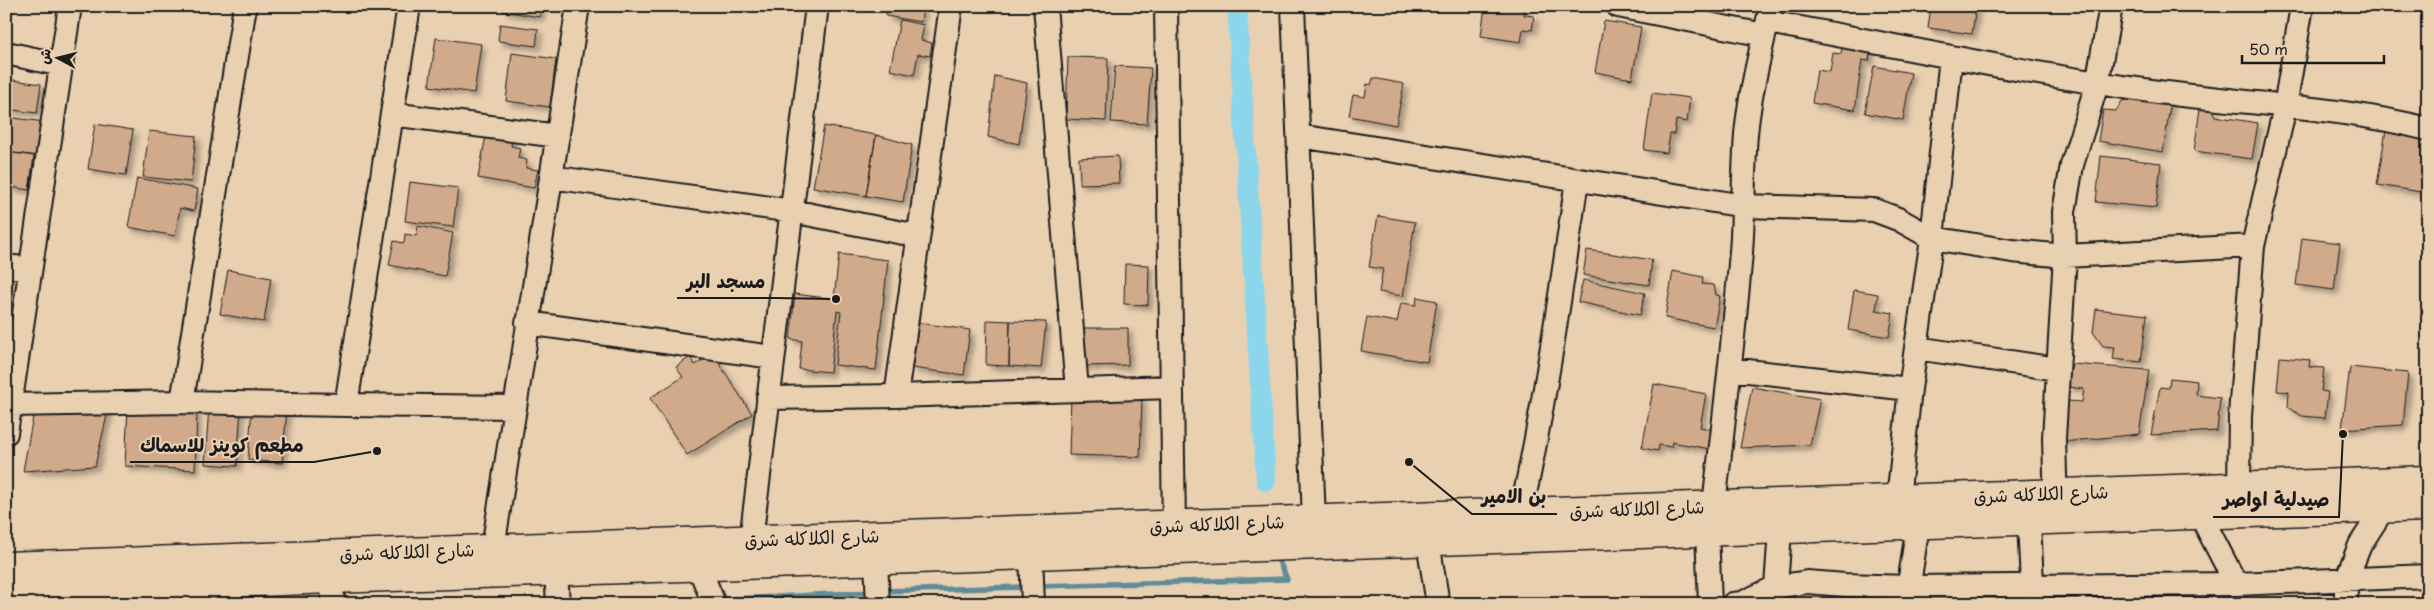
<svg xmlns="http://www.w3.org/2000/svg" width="2434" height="610" viewBox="0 0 2434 610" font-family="'Playpen Sans','Playpen Sans Arabic',sans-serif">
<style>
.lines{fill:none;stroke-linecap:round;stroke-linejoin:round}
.stream{stroke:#5f8c99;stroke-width:5.5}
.canal{stroke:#8cd6ec;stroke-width:20}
.building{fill:#d1aa8b;stroke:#1c1c1c;filter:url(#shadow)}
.minor-casing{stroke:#1c1c1c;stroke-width:26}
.tertiary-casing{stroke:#1c1c1c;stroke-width:31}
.minor{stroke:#e9d0b1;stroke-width:22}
.tertiary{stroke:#e9d0b1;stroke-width:28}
.labels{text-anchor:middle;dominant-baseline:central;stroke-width:4;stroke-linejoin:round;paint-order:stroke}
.street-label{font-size:18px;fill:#1c1c1c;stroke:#e9d0b1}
.leader{fill:none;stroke:#1c1c1c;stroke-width:2}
.callout-dot{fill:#1c1c1c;stroke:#e9d0b1;stroke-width:2}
.callout-label{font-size:19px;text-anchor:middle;font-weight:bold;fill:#1c1c1c;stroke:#e9d0b1;stroke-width:4;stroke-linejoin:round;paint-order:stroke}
</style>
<defs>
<filter id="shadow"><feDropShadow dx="4.5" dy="4.5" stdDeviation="2.5" flood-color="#0004"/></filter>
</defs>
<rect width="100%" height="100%" fill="#e9d0b1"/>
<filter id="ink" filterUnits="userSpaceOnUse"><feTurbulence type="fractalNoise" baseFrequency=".02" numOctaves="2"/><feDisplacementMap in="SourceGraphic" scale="10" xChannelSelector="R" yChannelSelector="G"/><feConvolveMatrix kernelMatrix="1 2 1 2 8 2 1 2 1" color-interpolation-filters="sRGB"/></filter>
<g filter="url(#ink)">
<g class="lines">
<path class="stream" d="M1037,586L1287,579L1277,557
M882,591L1028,587
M717,600L873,592
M354,604H386
M585,604L708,600"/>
<path class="canal" d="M1237,6L1266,481"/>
</g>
<path class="building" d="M504,6H542L540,17L503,11Z
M887,6H923L921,22L886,16Z
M1485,6H1525L1524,15L1534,16L1532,30L1523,29L1521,42L1481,36Z
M1931,6H1976L1972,34L1928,28Z
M900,20L924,25L921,40L932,43L930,56L918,54L914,75L890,70Z
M1604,21L1641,27L1632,79L1595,72Z
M500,24L538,29L536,46L498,41Z
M436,38L481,44L474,93L429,86Z
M1843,40L1871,44L1869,61L1862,60L1855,110L1812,103L1817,70L1830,72L1833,53L1841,54Z
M512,53L556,59L550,107L506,101Z
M1068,57L1108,58L1106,121L1066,119Z
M1115,66L1151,68L1147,124L1111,122Z
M1874,66L1911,73L1903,120L1865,113Z
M995,76L1027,83L1019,144L988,137Z
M1373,78L1404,84L1396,125L1349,116L1353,95L1365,97L1367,84L1371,85Z
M6,79L41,84L37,113L6,109Z
M1652,93L1690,98L1687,122L1676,120L1674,134H1670L1667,153L1644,150Z
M2132,99H2171L2163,152L2098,141L2103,110L2116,111L2122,101Z
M2200,108L2215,110L2214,116L2258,123L2252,159L2194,151Z
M6,117L45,122L40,156L6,152Z
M95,124L133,130L126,175L88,169Z
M824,126L876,135L866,196L813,187Z
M487,130L513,135L511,146L520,148L518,158L527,160L526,168L538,170L534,188L478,178Z
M2386,130L2428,137V193L2377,185Z
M149,131L196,136L191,182L143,177Z
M876,135L912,145L903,202L866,196Z
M6,152L34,156L29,190L6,186Z
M1118,156L1119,183L1080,184L1079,158Z
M2101,156L2161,163L2156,208L2096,202Z
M137,178L198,189L194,211L180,208L175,236L128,227Z
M410,182L458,188L453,227L405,221Z
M1378,216L1415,222L1403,296L1379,292L1383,269L1369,267Z
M418,226L453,233L445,276L389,265L394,241L404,243L405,234L416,236Z
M2302,238L2340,243L2334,290L2296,285Z
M1587,250L1652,260L1649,285L1583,275Z
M839,254L888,260L876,370L835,365L841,312L837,311L830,372L799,369L802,341L790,339L795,294L834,299Z
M1125,264L1149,265L1148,305L1124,304Z
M6,268L12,269L6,305Z
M228,270L271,278L264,322L220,314Z
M1673,271L1703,277L1702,284L1714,285L1716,295L1720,296L1714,327L1665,318Z
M1583,280L1645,293L1640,315L1578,302Z
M1854,290L1878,294L1876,310L1893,313L1889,337L1848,330Z
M1417,297L1437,301L1427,362L1361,351L1367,317L1397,322L1401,303L1416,305Z
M2096,309L2147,315L2141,362L2113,359L2115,347L2103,346L2093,332Z
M987,320L1010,321L1009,366L986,365Z
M1010,321L1046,322L1041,368L1009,366Z
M919,323L970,330L964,375L912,368Z
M1082,328H1128V365L1082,366Z
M713,354L752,414L687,455L650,398L683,377L676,367L690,357L695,365Z
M2280,357L2310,360L2309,367L2324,368L2321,391L2328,392L2325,418L2302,416L2288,407L2289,392L2277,391Z
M2072,364L2149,370L2139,434L2063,442L2067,401L2082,402L2084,389L2068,387Z
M2350,367L2408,373L2403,425L2342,429Z
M2170,378L2197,381L2196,395L2220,398L2217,431L2151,435L2160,387L2169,388Z
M1654,384L1706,394L1700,427L1714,430L1710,449L1672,442L1671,447L1659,445L1658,451L1642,448Z
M1752,387L1820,399L1810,445L1740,448Z
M1071,396L1142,398L1140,457L1069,455Z
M128,406L197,409L195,470L125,466Z
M209,406L241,408L237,466L205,464Z
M252,406L287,409L282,463L248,460Z
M109,407L95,466L23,471L34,411Z
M1961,587V604H1909V588Z
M1875,599L1876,604H1823V600Z"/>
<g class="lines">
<defs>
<path id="minor" d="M1045,6L1077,390
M1166,6L1174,525
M1293,6L1314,520
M1618,6L1764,35
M1768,22C1895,45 2022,73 2151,91C2243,104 2338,106 2428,129
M6,53L62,65
M392,114L558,136
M1299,136L1745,206L1874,210L1898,219L1932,238L2012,251L2065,256L2253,246
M551,177L792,211L918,236
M6,266L30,269
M527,323L773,357
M1916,348L2057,369
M1730,369L1910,389
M896,396L951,6
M768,398L896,396L1172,387
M182,402L245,6
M10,405L182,402L346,405L409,6
M346,405L514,407
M6,433L70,6
M2239,487L2240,415L2253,246L2285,107L2302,6
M1898,499L1910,389L1932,238L1951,57
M1714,505C1724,421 1734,337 1741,252C1744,212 1743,174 1746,134C1750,92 1761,49 1771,7
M2056,510L2054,438L2065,256L2064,212L2072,165L2097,84L2111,6
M1521,513C1545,402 1561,291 1577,180
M2201,516L2236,584
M2029,522L2033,604
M1707,532L1710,604
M751,540L817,6
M1428,542L1438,604
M493,548L578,6
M1031,555L1033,604
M876,561L878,604
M331,562L333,604
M699,567L714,604
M556,571L558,604
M1776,587L1780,530
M1733,604L1742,603L1776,587L1807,582L1845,585L1908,587L2236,584L2428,576
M1906,604L1918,525
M2346,604V580L2360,545L2383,509"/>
<path id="tertiary" d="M6,566L2428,480
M6,593L331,579L2428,507"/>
</defs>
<use href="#minor" class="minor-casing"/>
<use href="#tertiary" class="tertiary-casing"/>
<use href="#minor" class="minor"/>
<use href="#tertiary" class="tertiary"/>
</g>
</g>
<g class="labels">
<g class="street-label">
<text transform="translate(2041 493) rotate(-2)">شارع الكلاكله شرق</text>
<text transform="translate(1637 508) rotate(-2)">شارع الكلاكله شرق</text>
<text transform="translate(1217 523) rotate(-2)">شارع الكلاكله شرق</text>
<text transform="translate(812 537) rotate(-2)">شارع الكلاكله شرق</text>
<text transform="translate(407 551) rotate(-2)">شارع الكلاكله شرق</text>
</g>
</g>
<path class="leader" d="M836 299L775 298H677M377 451L314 462H130M1409 462L1472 514H1557M2343 434L2339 517H2213"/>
<g class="callout-dot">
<circle cx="836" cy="299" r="5"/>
<circle cx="377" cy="451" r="5"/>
<circle cx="1409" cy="462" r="5"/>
<circle cx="2343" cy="434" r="5"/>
</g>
<g class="callout-label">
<text x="726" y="288">مسجد البر</text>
<text x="222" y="452">مطعم كوينز للاسماك</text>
<text x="1514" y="503">بن الامير</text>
<text x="2276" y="506">صيدلية اواصر</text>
</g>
<rect width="2434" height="610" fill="none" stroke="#e9d0b1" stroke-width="25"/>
<rect x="12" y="12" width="2409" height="585" fill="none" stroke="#1c1c1c" stroke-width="2" filter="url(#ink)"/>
<g transform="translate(58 58) rotate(277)" stroke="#e9d0b1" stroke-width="4" paint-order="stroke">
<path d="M0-4L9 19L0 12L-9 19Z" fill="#1c1c1c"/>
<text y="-8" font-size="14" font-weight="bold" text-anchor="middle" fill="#1c1c1c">ش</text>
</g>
<path d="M2242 55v8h142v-8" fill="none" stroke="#1c1c1c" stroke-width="2.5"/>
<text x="2249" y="55" font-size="15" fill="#1c1c1c" stroke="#e9d0b1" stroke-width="4" paint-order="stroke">50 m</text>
</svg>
